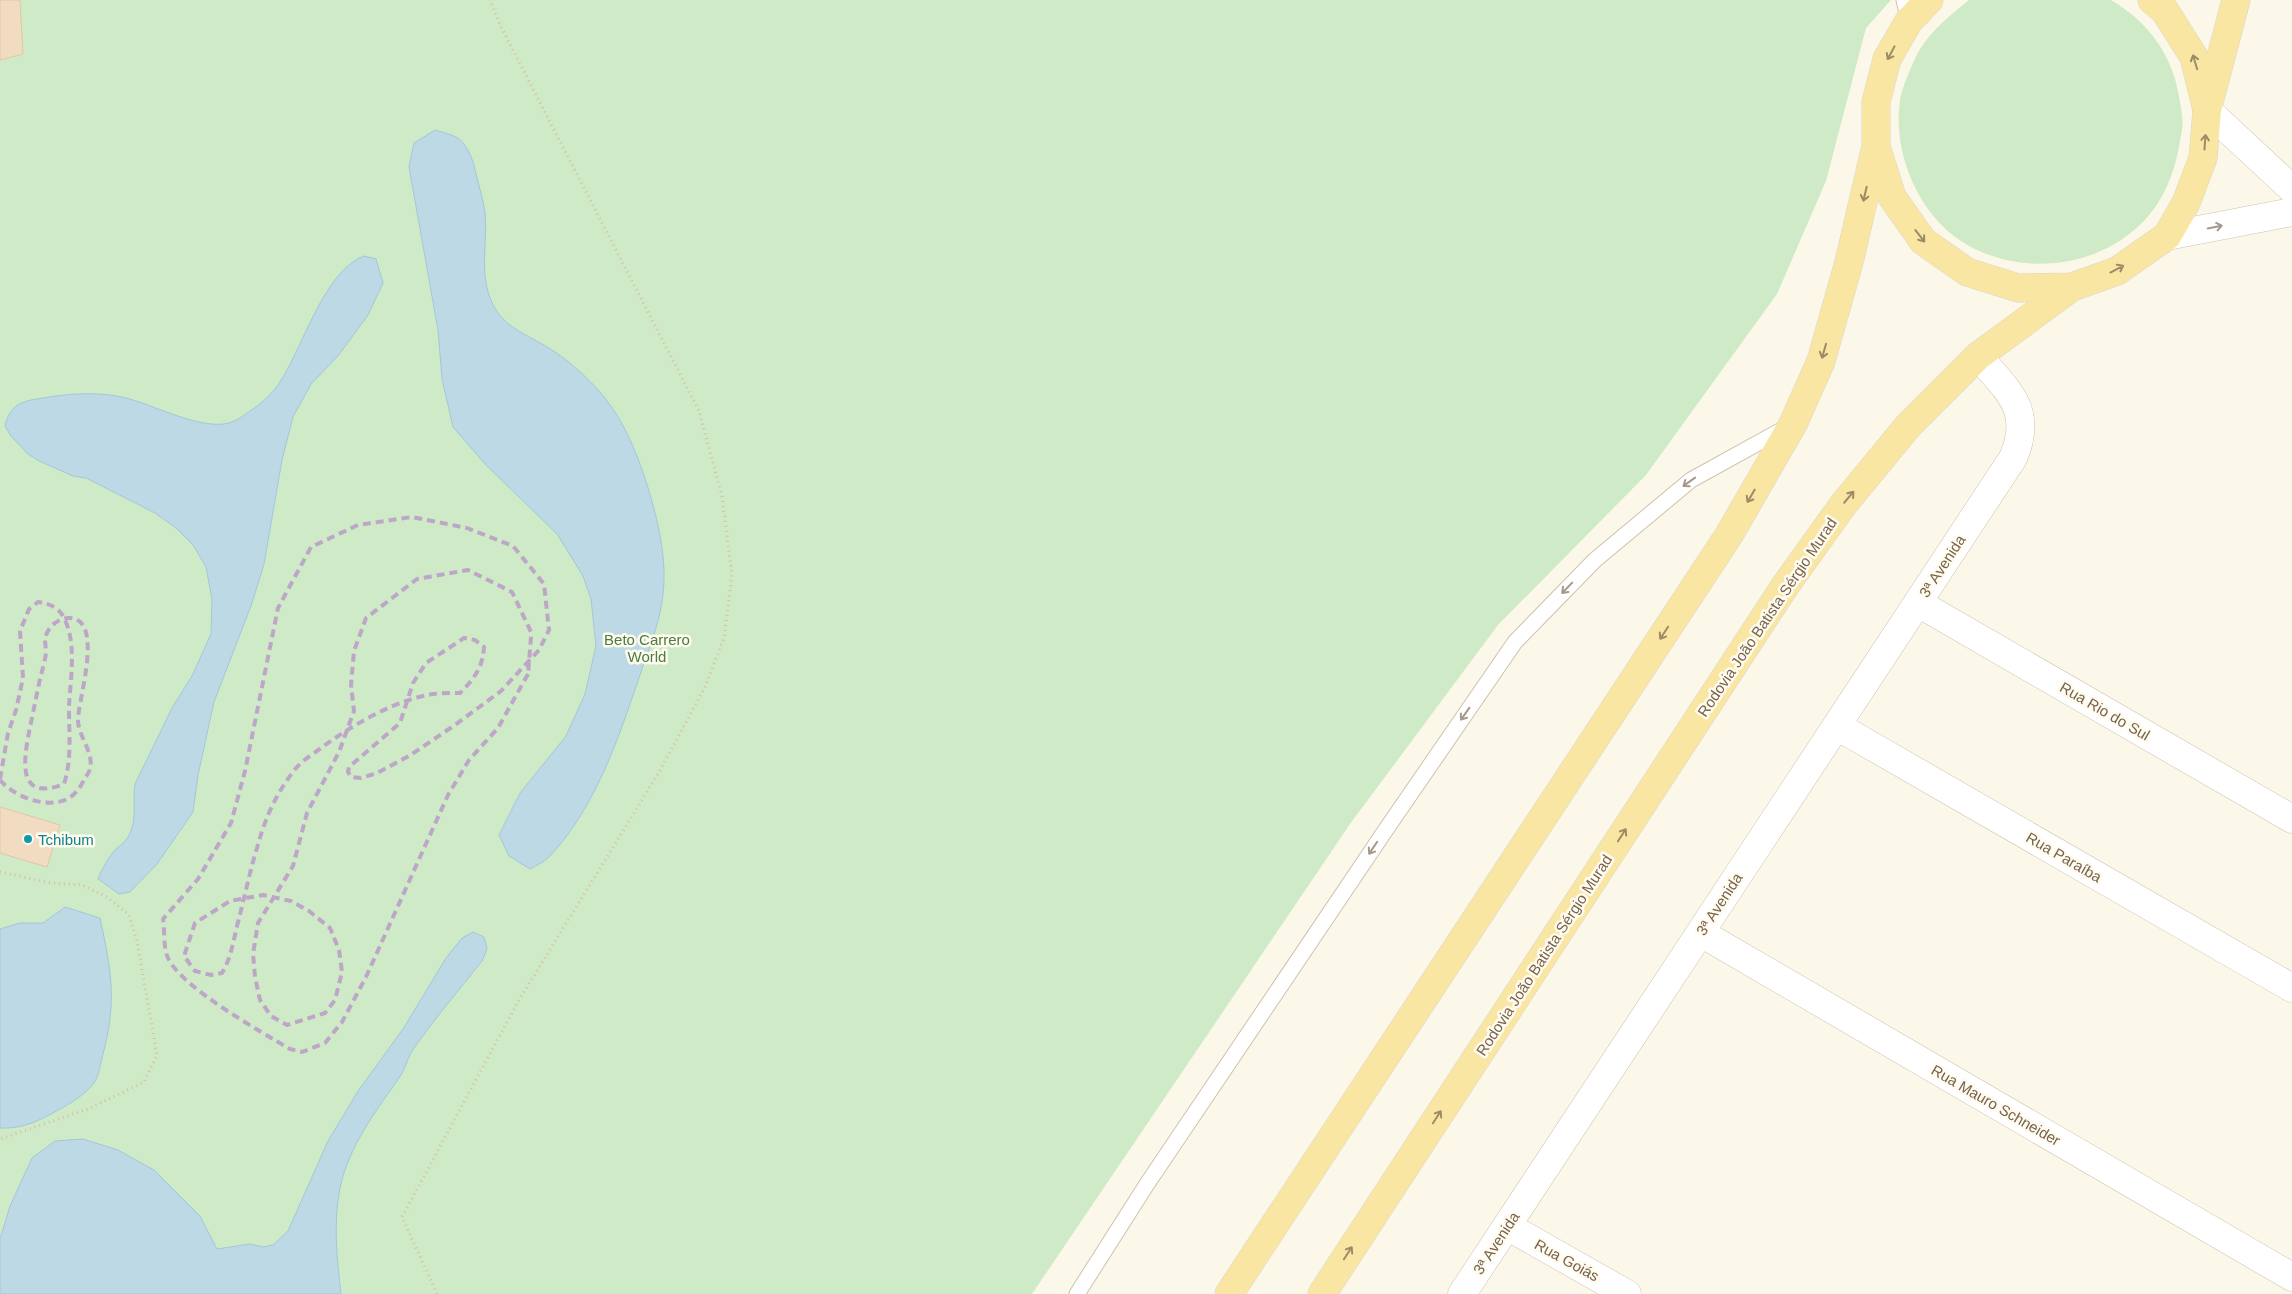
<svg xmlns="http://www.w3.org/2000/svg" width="2292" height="1294" viewBox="0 0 2292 1294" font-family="Helvetica,sans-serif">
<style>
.green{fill:#cfeac7}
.water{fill:#bdd9e6;stroke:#a3c7d7}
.building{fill:#f1dcc1;stroke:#e3c5a1}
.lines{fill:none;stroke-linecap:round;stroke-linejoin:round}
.service-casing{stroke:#cec1ae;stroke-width:17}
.minor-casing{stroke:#cec1ae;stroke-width:29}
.primary-casing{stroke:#dbd6d0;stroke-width:29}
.path{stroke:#d6bfa3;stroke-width:3;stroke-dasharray:1 4;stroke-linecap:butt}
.service{stroke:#fff;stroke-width:15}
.minor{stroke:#fff;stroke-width:28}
.primary{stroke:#f9e6a3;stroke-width:28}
.rail{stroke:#bda6c7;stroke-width:4;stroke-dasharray:8 5;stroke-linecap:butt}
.oneway{stroke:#9d8a66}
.oneway2{stroke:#a6998b}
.culture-dot{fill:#0f9aa8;stroke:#fffbef;stroke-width:2}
.labels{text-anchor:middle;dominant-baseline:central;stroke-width:5;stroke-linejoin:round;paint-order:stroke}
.street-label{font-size:15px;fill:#76624c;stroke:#fffbef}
.park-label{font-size:15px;fill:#4c7c44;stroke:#fffbef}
.culture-label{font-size:15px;fill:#0d838f;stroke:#fffbef;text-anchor:start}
</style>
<rect width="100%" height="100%" fill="#fcf8e9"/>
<path class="green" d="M0,0H1891L1866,28L1826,181L1777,294L1646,475L1498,625L1350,824L1032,1294H0Z
M1969,0H2111C2150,23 2174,57 2180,102C2181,111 2184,120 2182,129C2178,156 2173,179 2158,203C2117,265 2032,280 1969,246C1920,219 1892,155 1900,100C1902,88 1909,72 1914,61C1925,35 1948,17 1969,0Z"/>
<path class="water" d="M435,130C442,132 454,135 459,139C469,147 474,163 476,174C479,186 483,199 485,212C488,246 477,279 496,310C507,329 534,338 552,350C579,368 605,393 621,422C642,459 663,528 664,571C665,610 653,637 641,672C619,736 598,803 551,855C546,861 537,865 530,869L509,856L499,835L520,793L566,736L585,694L596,646L591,599L583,576L557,534L485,464L453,427L442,379L438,330L409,167L414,143Z
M364,256L376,259L383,283L368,315L338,356L311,384L293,417L282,460L264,564L252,603L214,702L198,775L193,812L157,864L130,892L119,894L98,879C102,869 108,857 116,849C119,846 123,844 125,841C139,824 132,803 135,784L172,708L192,676L211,634L212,599L206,567L193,545L176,528L155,513L86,478L73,476L39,461L28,454L11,436L5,426C10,404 22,401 43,398C72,393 105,391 133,400C159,408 197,427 224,424C236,422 241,417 250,411C262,403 272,394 280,382C303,347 324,271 364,256Z
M65,907L100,918C112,973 117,1003 102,1058C100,1066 99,1075 94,1083C83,1097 66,1106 51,1114C34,1123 20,1129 0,1128V929L20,923H43Z
M473,932L484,937L487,949L482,961C459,990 435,1018 414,1048C408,1056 406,1067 401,1075C377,1110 349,1145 340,1188C333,1224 337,1258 341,1294H0V1239L10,1206L32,1158L55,1141L83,1139L118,1150L154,1170L200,1216L217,1249L250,1244L263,1247L273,1245L288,1231L328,1141L358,1091L403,1029L446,958L462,938Z"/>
<path class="building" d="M0,0H20L23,54L0,60Z
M0,807L60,825L47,867L0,853Z"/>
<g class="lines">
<defs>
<path id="service" d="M1904,0L1909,21
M1077,1294L1147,1184L1387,828L1515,642L1595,560L1691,480L1787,427"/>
<path id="minor" d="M2207,110L2292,189
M2167,236L2292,212
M1918,603L2292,819
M1837,726L2292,988
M1701,933L2292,1277
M1507,1226L1627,1294
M1462,1294L2013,458C2034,410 2008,391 1978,356"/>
<path id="primary" d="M2152,0L2165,11L2194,57L2206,106
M1876,146L1892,197L1923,241L1967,272L2018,288L2072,287
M1229,1294L1729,535L1793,424L1821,361L1849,262L1876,146V102L1887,59L1909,21L1929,0
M1322,1294L1785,586L1843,505L1908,426L1978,356L2072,287L2117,271L2167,236L2186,203L2203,158L2207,110L2236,0"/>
</defs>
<use href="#service" class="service-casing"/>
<use href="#minor" class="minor-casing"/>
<use href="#primary" class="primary-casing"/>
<path class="path" d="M0,872L51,883L82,885L107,897L129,915L137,941L157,1055L144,1082L88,1109L0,1139
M437,1294L402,1217L519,1000L658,774L705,687L724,638L732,575L722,496L699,411L501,27L490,0"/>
<use href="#service" class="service"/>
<use href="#minor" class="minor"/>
<use href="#primary" class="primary"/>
<path class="rail" d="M528,674L498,728L469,760L448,795L366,977L342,1022L325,1043L302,1052L290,1049C260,1031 182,988 168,958C163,948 165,930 163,919L198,879L231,823L245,771L278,608L311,547L358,525L412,517L467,528L513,546L544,584L549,630L539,650L501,691L455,725L409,756L377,773L361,778L351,777L348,772L349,767L400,723L413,683L426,663L464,638L475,640L484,647C483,667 474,679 460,693C451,693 442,693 433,694C395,700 352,725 321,748C313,754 303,760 297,767C277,791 265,818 257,848C249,874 244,900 237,926C233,943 231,958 222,973L211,975L195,971L184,956L195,923L230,901L263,895L291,901L309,911L330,928L339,950L342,972L335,1000L325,1013L287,1025L271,1016L260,1000L255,977L253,954L258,923L293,866L307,813L339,752L354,711L351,685L354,651L366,618L417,579L468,570L512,592L531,632V637L528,674
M0,779L8,733L16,710L23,678L20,631L29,609L38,602C51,604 60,608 65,620C77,646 70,680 69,708C69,734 72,759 64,784C15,803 24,758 30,727C34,709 37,692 41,675C43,668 45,660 46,653C46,644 43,640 48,631C52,624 60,618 69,618C105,618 78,700 78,720C78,736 94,752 90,768C90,771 87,775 85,778C81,786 77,793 69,798C48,810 14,797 0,780"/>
</g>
<defs><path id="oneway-shaft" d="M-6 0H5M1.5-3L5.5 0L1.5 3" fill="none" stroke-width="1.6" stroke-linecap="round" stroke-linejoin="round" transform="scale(1.25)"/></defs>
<g class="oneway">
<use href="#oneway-shaft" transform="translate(1891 53) rotate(118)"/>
<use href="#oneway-shaft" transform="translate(2195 62) rotate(-107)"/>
<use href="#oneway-shaft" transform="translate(2205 142) rotate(-86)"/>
<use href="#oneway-shaft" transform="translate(1865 194) rotate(103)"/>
<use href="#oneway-shaft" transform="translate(1920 236) rotate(52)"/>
<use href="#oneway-shaft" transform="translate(2117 269) rotate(-28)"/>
<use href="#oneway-shaft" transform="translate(1824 351) rotate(106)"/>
<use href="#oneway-shaft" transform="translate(1751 496) rotate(120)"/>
<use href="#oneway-shaft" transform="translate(1849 497) rotate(-50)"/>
<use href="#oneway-shaft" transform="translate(1664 633) rotate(123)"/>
<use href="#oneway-shaft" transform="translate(1622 835) rotate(-57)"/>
<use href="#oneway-shaft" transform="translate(1437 1117) rotate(-57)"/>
<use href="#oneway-shaft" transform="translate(1348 1253) rotate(-57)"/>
</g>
<g class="oneway2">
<use href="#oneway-shaft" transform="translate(2215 227) rotate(-11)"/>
<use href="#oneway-shaft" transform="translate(1689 482) rotate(144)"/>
<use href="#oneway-shaft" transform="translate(1567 588) rotate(134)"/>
<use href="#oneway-shaft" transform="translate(1465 714) rotate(125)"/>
<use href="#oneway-shaft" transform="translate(1373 848) rotate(124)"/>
</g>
<circle class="culture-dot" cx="28" cy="839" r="5"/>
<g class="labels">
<g class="street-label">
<text transform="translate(1942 566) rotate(-57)">3ª Avenida</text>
<text transform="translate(1767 617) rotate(-56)">Rodovia João Batista Sérgio Murad</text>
<text transform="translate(2105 711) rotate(30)">Rua Rio do Sul</text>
<text transform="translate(2064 857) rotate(30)">Rua Paraíba</text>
<text transform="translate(1719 904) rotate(-57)">3ª Avenida</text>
<text transform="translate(1544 955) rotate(-57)">Rodovia João Batista Sérgio Murad</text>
<text transform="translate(1996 1105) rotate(30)">Rua Mauro Schneider</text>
<text transform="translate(1496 1243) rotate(-57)">3ª Avenida</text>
<text transform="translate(1567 1260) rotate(29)">Rua Goiás</text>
</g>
<g class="park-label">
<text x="647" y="639">Beto Carrero<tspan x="647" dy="17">World</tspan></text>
</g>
<g class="culture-label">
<text x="38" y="839">Tchibum</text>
</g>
</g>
</svg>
